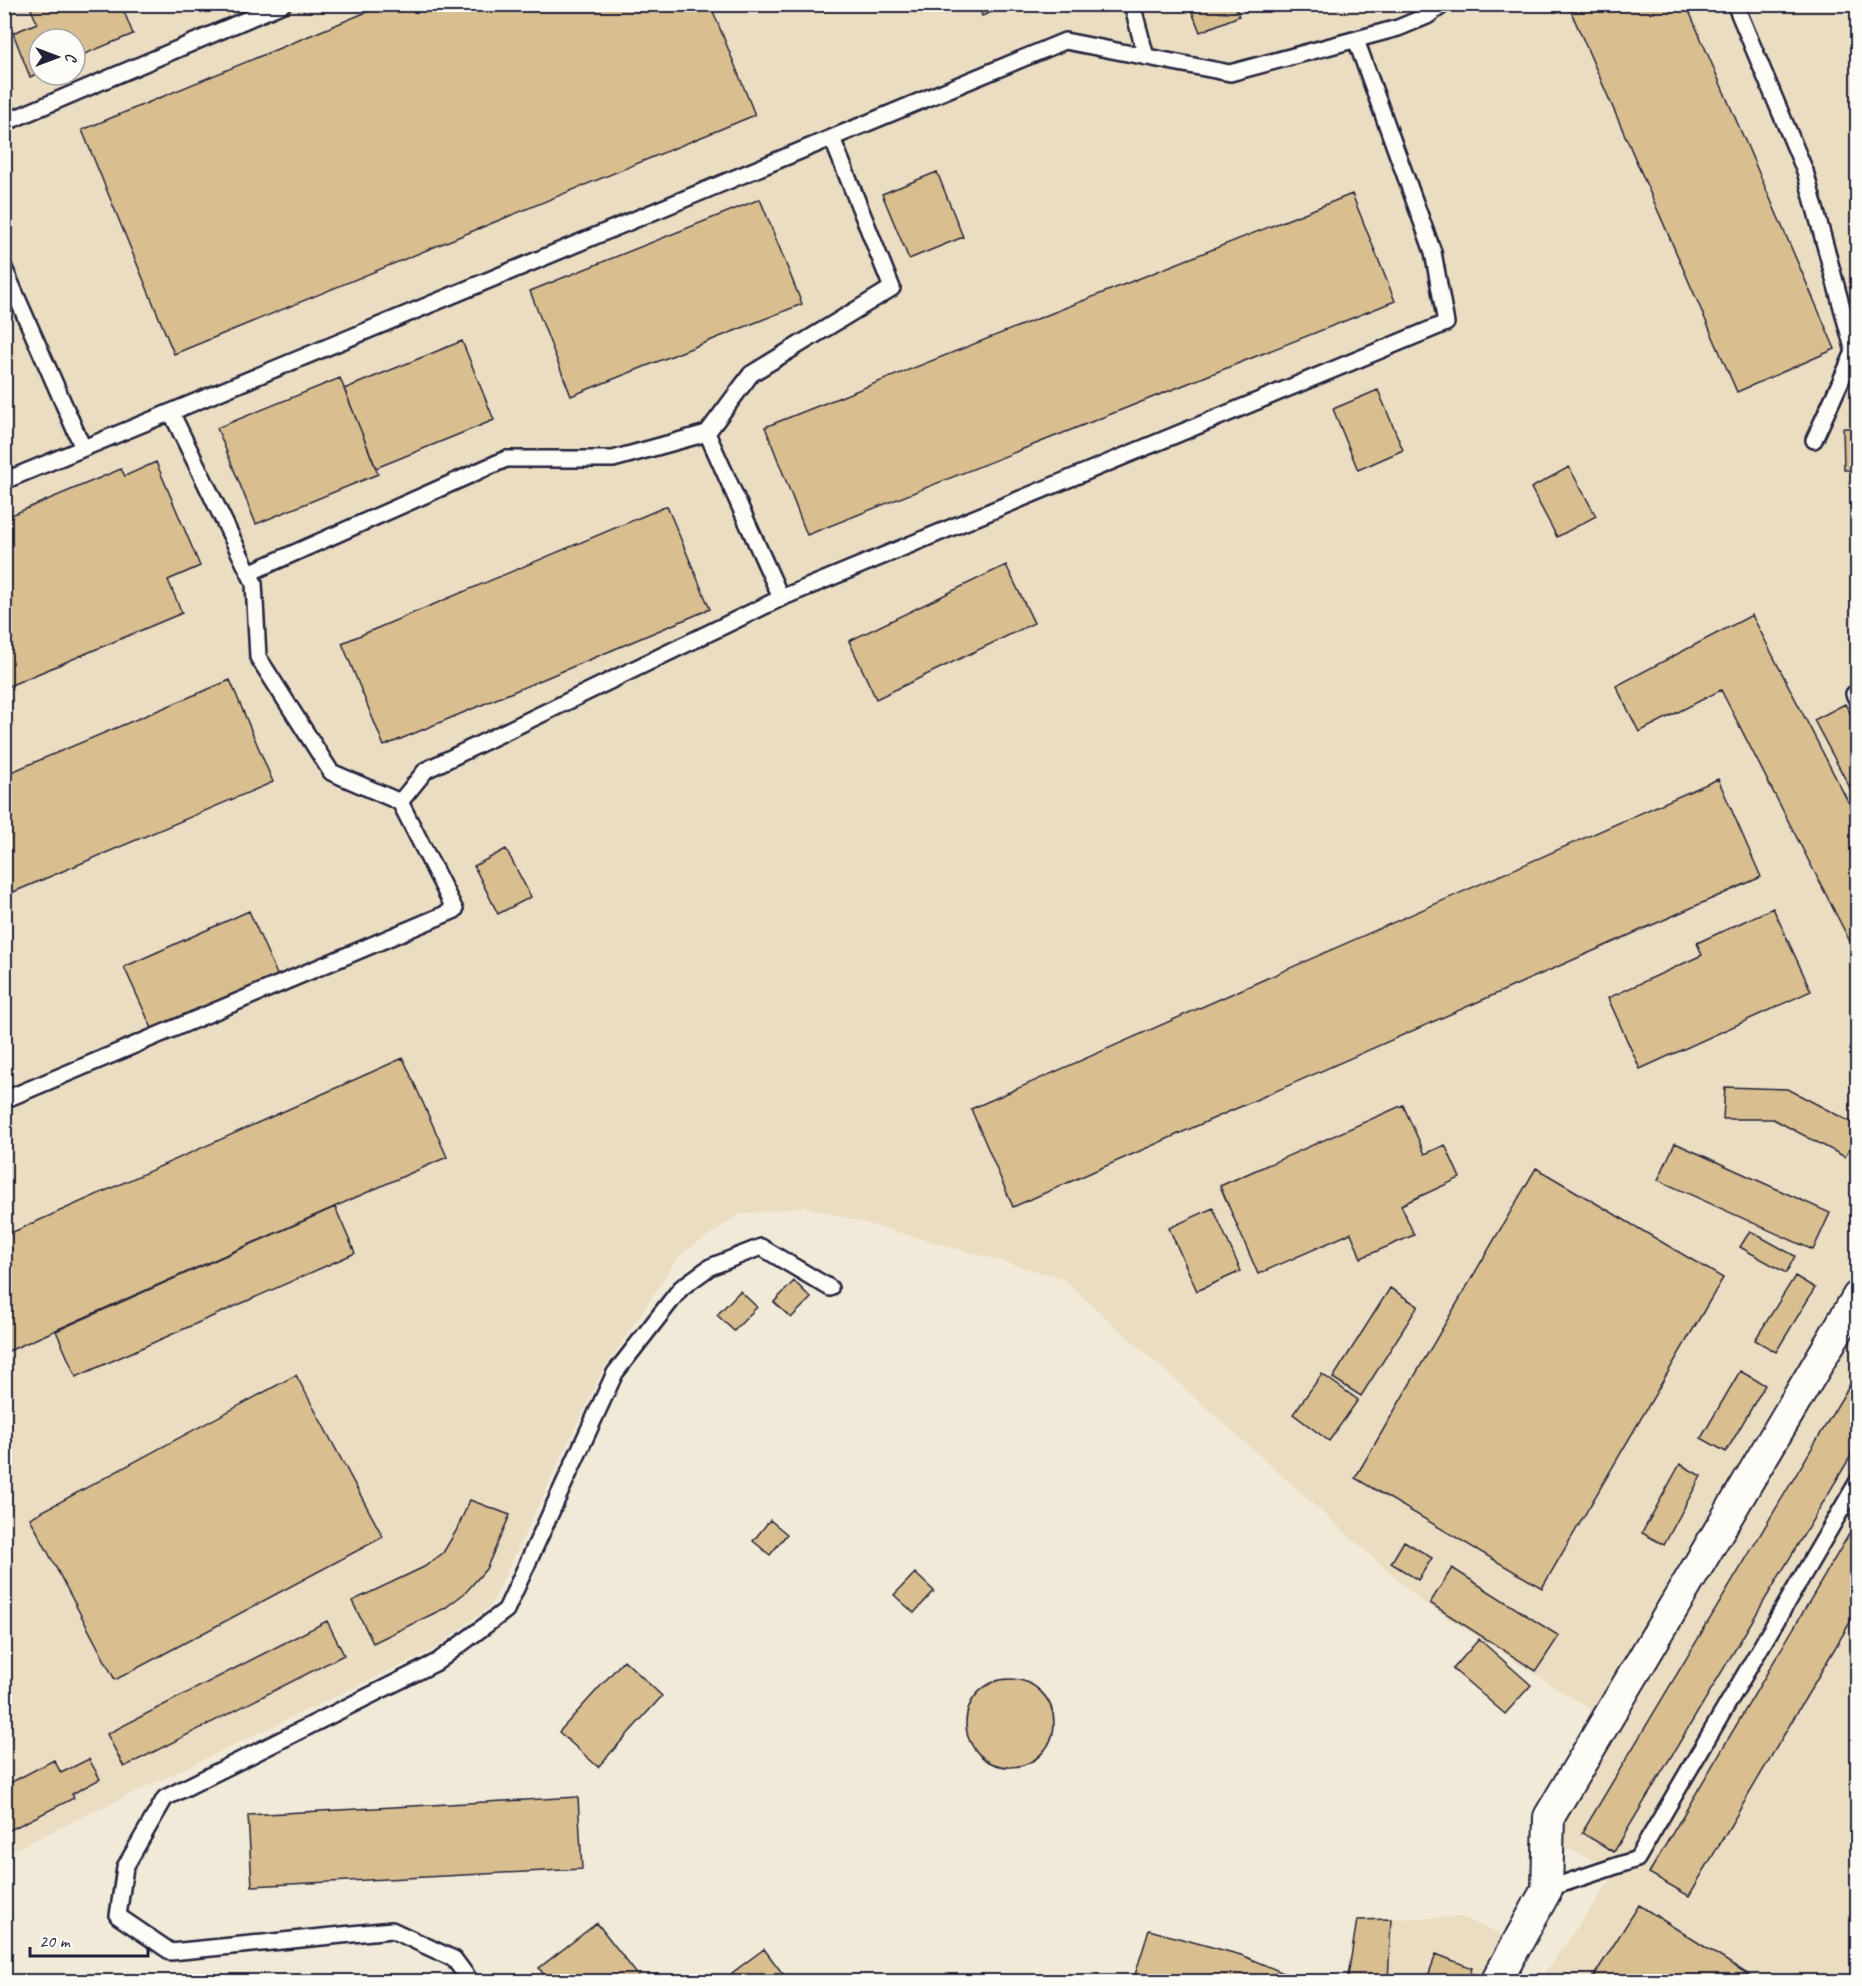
<svg xmlns="http://www.w3.org/2000/svg" width="1862" height="1986" viewBox="0 0 1862 1986" font-family="Caveat,sans-serif">
<style>
.built{fill:#eaddc2;fill-rule:evenodd}
.building{fill:#d9bf8f;stroke:#22223b;stroke-width:1.5}
.lines{fill:none;stroke-linecap:round;stroke-linejoin:round}
.lane-casing{stroke:#22223b;stroke-width:20}
.street-casing{stroke:#22223b;stroke-width:34}
.lane{stroke:#fdfcf7;stroke-width:15}
.street{stroke:#fdfcf7;stroke-width:30}
</style>
<rect width="100%" height="100%" fill="#f2ead8"/>
<filter id="ink" filterUnits="userSpaceOnUse"><feTurbulence type="fractalNoise" baseFrequency=".0167" numOctaves="2"/><feDisplacementMap in="SourceGraphic" scale="12" xChannelSelector="R" yChannelSelector="G"/><feConvolveMatrix kernelMatrix="1 2 1 2 8 2 1 2 1" color-interpolation-filters="sRGB"/></filter>
<g filter="url(#ink)">
<path class="built" d="M5,5H1857V1981H1539L1617,1871L1533,1833L1591,1710L1420,1600L1062,1278L804,1206L738,1215L679,1256L602,1372L491,1605L435,1649L5,1854ZM39,39H75V75H39Z
M1460,1917L1504,1935L1479,1981L1347,1982L1357,1920Z"/>
<path class="building" d="M29,4H121L133,34L75,58V39H39V73L30,77L13,33L37,23Z
M386,4H710L755,115L174,354L82,130Z
M978,4H1012L982,16Z
M1189,4H1234L1239,16L1200,32Z
M1575,4H1686L1835,349L1737,392L1569,7Z
M937,172L963,237L909,259L882,194Z
M1352,194L1395,301L807,535L765,427Z
M760,199L802,304L571,396L530,291Z
M462,341L494,420L376,468L344,389Z
M340,378L378,474L256,524L217,428Z
M1378,390L1403,450L1358,470L1333,409Z
M1843,428H1858V470H1844Z
M156,462L200,566L168,580L182,613L4,688V518L121,469L125,476Z
M1569,467L1596,516L1557,537L1531,488Z
M667,506L710,609L384,746L342,643Z
M1006,565L1034,623L876,699L849,641Z
M1752,615L1858,821V957L1721,690L1639,732L1616,686Z
M230,680L273,782L4,896V775Z
M1845,704L1858,727V803L1814,720Z
M1718,779L1761,877L1013,1207L971,1109Z
M506,849L531,897L498,914L474,866Z
M1773,908L1811,991L1640,1069L1608,998L1702,955L1697,943Z
M249,911L279,979L155,1035L124,967Z
M403,1058L447,1157L4,1353V1236Z
M1725,1087L1788,1089L1858,1126V1133L1845,1157L1773,1119H1723Z
M1403,1105L1425,1154L1445,1145L1460,1178L1401,1205L1414,1235L1361,1258L1351,1233L1258,1274L1220,1186Z
M1675,1143L1830,1213L1813,1250L1658,1180Z
M1536,1168L1723,1278L1542,1588L1355,1478Z
M335,1207L355,1253L76,1377L56,1331Z
M1213,1208L1241,1271L1197,1291L1169,1228Z
M1750,1231L1795,1256L1786,1273L1740,1247Z
M1795,1276L1815,1288L1776,1352L1755,1340Z
M794,1281L811,1298L791,1318L774,1302Z
M1390,1288L1418,1306L1361,1396L1333,1378Z
M740,1291L757,1307L734,1331L717,1315Z
M1740,1371L1765,1385L1726,1452L1701,1438Z
M1858,1371V1444L1614,1852L1582,1833Z
M1322,1374L1358,1400L1329,1441L1293,1414Z
M296,1375L383,1537L115,1680L30,1518Z
M1680,1464L1701,1476L1664,1545L1642,1533Z
M470,1500L510,1515L486,1569L466,1592L445,1608L373,1643L352,1601L424,1567L443,1553L456,1531Z
M1858,1519V1609L1689,1896L1649,1873Z
M770,1520L787,1534L770,1555L753,1541Z
M1404,1541L1432,1558L1418,1580L1391,1563Z
M1452,1568L1559,1636L1536,1671L1430,1603Z
M915,1573L934,1591L914,1613L894,1595Z
M327,1621L344,1655L124,1767L107,1734Z
M1479,1639L1531,1685L1505,1714L1453,1669Z
M624,1660L662,1696L598,1767L559,1732Z
M966 1723a44 44 0 1 1 88 0a44 44 0 1 1-88 0Z
M89,1759L100,1779L72,1794L74,1798L4,1833V1786L54,1760L61,1773Z
M578,1797L582,1869L252,1886L248,1815Z
M1639,1905L1760,1982H1590Z
M1391,1919L1388,1982H1347L1357,1920Z
M597,1923L643,1982H549L539,1968Z
M1149,1930L1241,1955L1305,1982H1142L1134,1978Z
M764,1949L783,1974L773,1982H738L732,1973Z
M1436,1954L1472,1968L1467,1982H1426Z"/>
<g class="lines">
<defs>
<path id="lane" d="M1132,4L1146,57
M1735,4L1805,171L1854,352L1814,440
M4,123L283,4
M4,268L83,448
M171,412L1065,41L1230,73L1398,28L1427,16L1444,4
M707,433L781,598L1446,323L1433,252L1356,40
M4,481L171,412L254,583L258,657L331,772L400,802L455,910L4,1100
M249,573L506,459H613L707,433L751,374L892,288L832,138
M1854,694L1858,701
M400,802L426,770L781,598
M1547,1889L1637,1859L1858,1481
M471,1982L454,1959L392,1930L171,1952L118,1916L125,1867L165,1798L437,1662L506,1610L615,1373L681,1288L710,1267L761,1247L830,1288"/>
<path id="street" d="M1496,1982L1547,1889L1549,1817L1858,1296"/>
</defs>
<use href="#lane" class="lane-casing"/>
<use href="#street" class="street-casing"/>
<use href="#lane" class="lane"/>
<use href="#street" class="street"/>
</g>
</g>
<rect width="1862" height="1986" fill="none" stroke="#fdfcf7" stroke-width="24"/>
<rect x="12" y="12" width="1838" height="1962" fill="none" stroke="#22223b" stroke-width="2" filter="url(#ink)"/>
<g transform="translate(57 57) rotate(90)"><circle r="28" fill="#fdfcf7" stroke="#a5a5ac" stroke-width="1.5"/>
<path d="M0-4.5L10 22L0 15L-10 22Z" fill="#22223b"/>
<text y="-9" font-size="16" font-weight="bold" text-anchor="middle" fill="#22223b">С</text>
</g>
<path d="M30 1947v9h118v-9" fill="none" stroke="#22223b" stroke-width="3"/>
<text x="39" y="1947" font-size="18" fill="#22223b" stroke="#fdfcf7" stroke-width="4.5" paint-order="stroke">20 m</text>
</svg>
